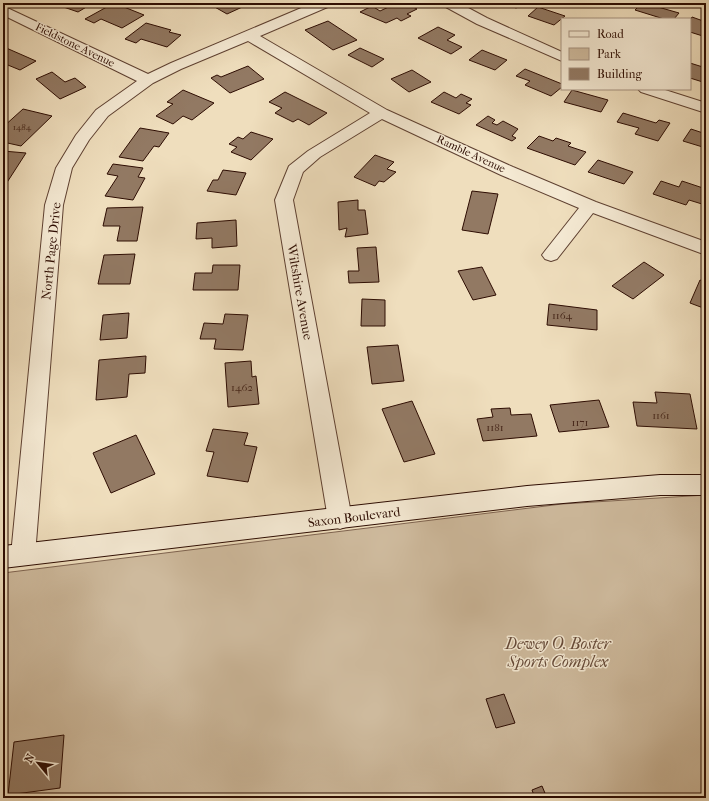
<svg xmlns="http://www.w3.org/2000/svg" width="709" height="801" viewBox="0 0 709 801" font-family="'IM FELL French Canon',serif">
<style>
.green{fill:#ceba9d;stroke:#7e6350}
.building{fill:#927963;stroke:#2d0c02}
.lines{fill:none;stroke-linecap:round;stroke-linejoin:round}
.minor-casing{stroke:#5e4031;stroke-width:2}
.secondary-casing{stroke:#2d0c02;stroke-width:2}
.minor{fill:#f5ead4;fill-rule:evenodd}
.secondary{fill:#f5ead4;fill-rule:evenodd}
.labels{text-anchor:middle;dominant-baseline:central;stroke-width:3;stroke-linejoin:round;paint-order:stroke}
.far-number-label{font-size:9px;fill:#46271a}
.far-street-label{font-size:11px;fill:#2d0c02;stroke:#f5ead4}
.number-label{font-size:11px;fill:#46271a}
.street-label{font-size:13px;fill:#2d0c02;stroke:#f5ead4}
.near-park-label{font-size:16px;font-style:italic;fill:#654938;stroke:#f5ead4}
</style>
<rect width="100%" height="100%" fill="#efdebd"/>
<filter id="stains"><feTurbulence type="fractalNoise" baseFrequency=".005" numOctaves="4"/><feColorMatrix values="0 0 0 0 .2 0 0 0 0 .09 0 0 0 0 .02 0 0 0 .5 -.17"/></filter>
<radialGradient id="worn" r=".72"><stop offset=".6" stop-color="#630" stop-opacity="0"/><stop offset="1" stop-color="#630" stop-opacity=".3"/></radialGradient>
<path class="green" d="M706,495V798H3V573L562,504Z"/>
<path class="building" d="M52,3H93L78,12Z
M114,3L144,15L122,28L101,19L94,23L85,19Z
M220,3H251L227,14L213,6Z
M397,3H406L417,9L407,14L411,16L401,21L397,18L386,23L360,12L372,6L380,11Z
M506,3H525L516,8Z
M642,3H644L679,13L674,19H664L635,10Z
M538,7L565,16L554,25L528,16Z
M692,17L706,22V37L690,32V20Z
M328,21L357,40L333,50L305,30Z
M146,23L171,30L169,32L181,35L167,47L141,39L136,43L125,39Z
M438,27L455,35L447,40L462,47L451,54L418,38Z
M3,47H4L36,61L20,70L3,63Z
M360,48L384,59L372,67L348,55Z
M482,50L507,60L495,70L469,60Z
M690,63L706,68V83L690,78Z
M248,66L264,79L230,93L211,78L217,75L221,77Z
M525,69L562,84V87L551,96L525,85L530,81L516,76Z
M412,70L431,82L409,92L391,79Z
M52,72L65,82L75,78L86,87L60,99L36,79Z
M183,90L214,103L192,120L183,116L173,124L156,116L173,104L167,102Z
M572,90L608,100L601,112L564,102Z
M285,92L327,113L309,125L298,119L293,122L275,113L282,108L269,102Z
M444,92L456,98L461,94L472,99L466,103L471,105L459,114L431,102Z
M23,109L52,116L21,146L3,142V127Z
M623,113L656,123L659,120L670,123L658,141L635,134L639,128L617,122Z
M488,116L495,120L492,123L497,125L503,121L518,129L512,136L516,138L512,141L476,125Z
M140,128L169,133L159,147L154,146L143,161L119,157Z
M691,129L706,134V148L683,141Z
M251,132L273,139L251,160L231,152L237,147L229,144L238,137L243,139Z
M539,136L553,141L556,138L571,143L568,146L586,152L575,165L527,148Z
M3,151L26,153L6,184H3Z
M375,155L394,162L387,169L396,172L384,182L379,181L375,186L354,177Z
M598,160L633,172L624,184L588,172Z
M113,164L143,168L138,177L145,178L133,200L105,196L118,176L107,174Z
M223,170L246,173L236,195L207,191L213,180H218Z
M661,181L679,187L682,181L706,189V197L702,204L689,200L686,205L653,194Z
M472,191L498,194L488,234L462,230Z
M358,200V210H365L368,234L345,237L347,228L339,230L338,202Z
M143,207L137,241H117L120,226H103L107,208Z
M236,220L237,246L212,248V238L196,239L197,223Z
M376,247L379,282L349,283L348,271H359L357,248Z
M135,254L130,284H98L104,255Z
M644,262L664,275L633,299L612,286Z
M213,265H240L238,290H193L195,273H212Z
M482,267L496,295L473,300L458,271Z
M700,280L706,282V309L690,303Z
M362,299L385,300V326H361Z
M549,304L597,310V330L547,325Z
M129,313L127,338L100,340L103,315Z
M225,314L248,315L243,350L214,349L216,339H200L204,323L223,324Z
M398,345L404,381L372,384L367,347Z
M146,356L145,373L129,374L127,397L96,400L99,360Z
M251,361L252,377L256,376L259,404L228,407L225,363Z
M655,392L690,394L697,429L637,426L633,402L657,403Z
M599,400L609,427L559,432L550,405Z
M412,401L435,454L404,462L382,409Z
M510,408L511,415L531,414L537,436L483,441L477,419L493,417L491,409Z
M213,429L248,433L244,445L257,447L248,482L207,476L214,452L206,451Z
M136,435L155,474L111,493L93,453Z
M504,694L515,723L496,728L486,699Z
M64,735L60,788L8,795L14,742Z
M542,786L547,798H535L532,790Z"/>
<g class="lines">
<defs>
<path id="minor" d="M313,3H332L330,6L260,36L387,110L513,167L596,202L706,242V255L593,213L557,259L551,261L545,259L542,255L545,251L579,208L501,175L382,119L320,157L303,172L293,200L352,519L348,526L340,529L332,526L328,519L275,200L289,166L308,151L370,113L248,41L181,69L153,83L108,116L89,140L72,168L63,205L35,555L31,562L23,565L15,562L11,555L45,205L56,168L76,135L96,110L137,81L3,15V6L148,74L171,63Z
M442,3H459L487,18L562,52V61L477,24L444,6Z
M638,89H662L706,103V113L641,92Z"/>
<path id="secondary" d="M660,475H706V495H660L527,506L3,568V546L527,486Z"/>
</defs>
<use href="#minor" class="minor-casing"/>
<use href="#secondary" class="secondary-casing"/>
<use href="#minor" class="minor"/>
<use href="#secondary" class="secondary"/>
</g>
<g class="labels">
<g class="far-number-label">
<text x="22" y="127">1484</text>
</g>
<g class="far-street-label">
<text transform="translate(75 45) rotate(26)">Fieldstone Avenue</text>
<text transform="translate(471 154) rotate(25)">Ramble Avenue</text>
</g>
<g class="number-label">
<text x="562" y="315">1164</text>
<text x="242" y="387">1462</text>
<text x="661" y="415">1161</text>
<text x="580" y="422">1171</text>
<text x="495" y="427">1181</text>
</g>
<g class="street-label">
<text transform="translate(51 251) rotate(-84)">North Page Drive</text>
<text transform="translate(300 292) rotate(80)">Wiltshire Avenue</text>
<text transform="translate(354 517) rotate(-7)">Saxon Boulevard</text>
</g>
<g class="near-park-label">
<text x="558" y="643">Dewey O. Boster<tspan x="558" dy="18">Sports Complex</tspan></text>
</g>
</g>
<rect width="709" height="801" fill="none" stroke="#efdebd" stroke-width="16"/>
<rect x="4" y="4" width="701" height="793" fill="none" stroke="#2d0c02" stroke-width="2"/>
<rect x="8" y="8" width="693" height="785" fill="none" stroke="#2d0c02"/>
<rect x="561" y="18" width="130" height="72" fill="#f5ead4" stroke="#a59180"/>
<rect x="569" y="31" width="20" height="6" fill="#f5ead4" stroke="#a59180"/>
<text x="597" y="38" font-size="12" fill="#2d0c02">Road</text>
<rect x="569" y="48" width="20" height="12" fill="#ceba9d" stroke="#a59180"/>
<text x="597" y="58" font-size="12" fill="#2d0c02">Park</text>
<rect x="569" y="68" width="20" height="12" fill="#927963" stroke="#a59180"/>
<text x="597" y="78" font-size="12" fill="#2d0c02">Building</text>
<g transform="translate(38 763) rotate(299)" stroke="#f5ead4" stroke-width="3" paint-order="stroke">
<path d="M0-3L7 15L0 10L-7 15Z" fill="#2d0c02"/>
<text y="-6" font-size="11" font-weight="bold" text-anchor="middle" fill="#2d0c02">N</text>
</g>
<rect width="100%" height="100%" filter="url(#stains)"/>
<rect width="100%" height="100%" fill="url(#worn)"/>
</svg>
